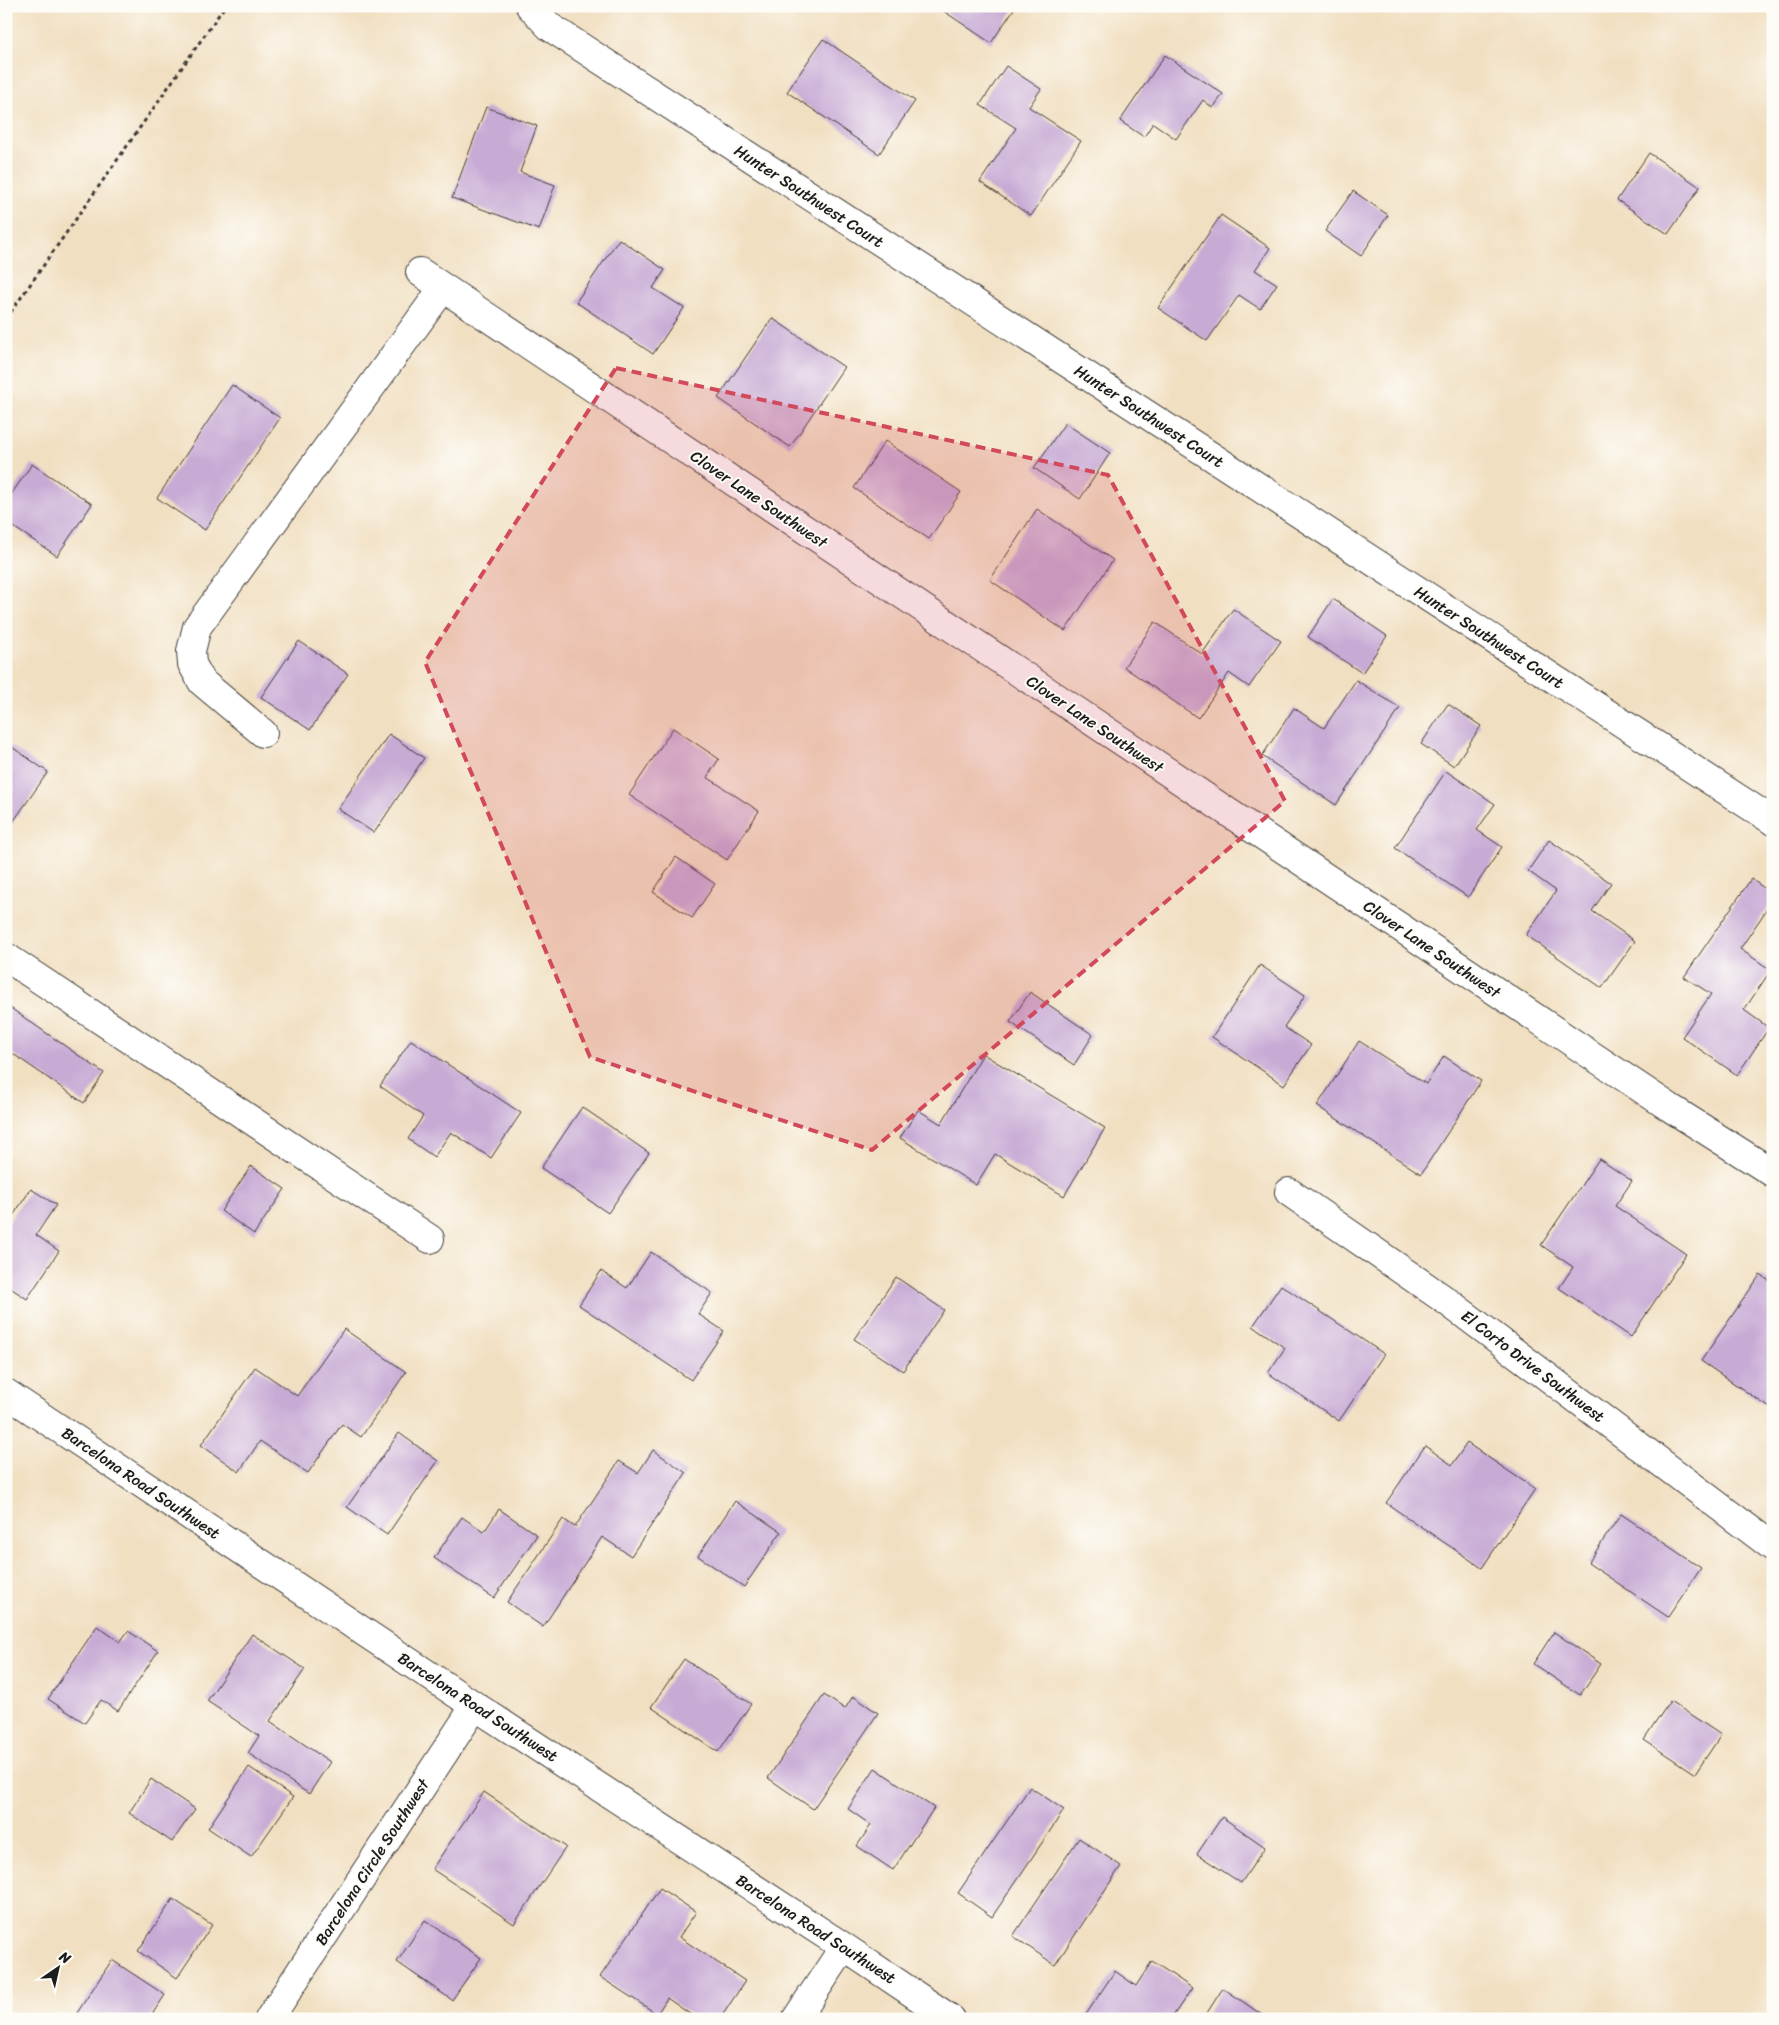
<svg xmlns="http://www.w3.org/2000/svg" width="1779" height="2025" viewBox="0 0 1779 2025" font-family="Sriracha,sans-serif">
<style>
.building{fill:#c8abd5}
.lines{fill:none;stroke-linecap:round;stroke-linejoin:round}
.minor-casing{stroke:#3c3935;stroke-width:30}
.path{stroke:#3c3935;stroke-width:3;stroke-dasharray:4 4;stroke-linecap:butt}
.minor{stroke:#fff;stroke-width:28}
.marked{fill:#d1495b;fill-opacity:0.2;stroke:#d1495b;stroke-width:4;stroke-dasharray:10 6;stroke-linejoin:round}
.labels{text-anchor:middle;dominant-baseline:central;stroke-width:4;stroke-linejoin:round;paint-order:stroke}
.street-label{font-size:16px;fill:#1c1c1c;stroke:#fdfcf7}
</style>
<rect width="100%" height="100%" fill="#fdfcf7"/>
<filter id="ink" filterUnits="userSpaceOnUse"><feTurbulence type="fractalNoise" baseFrequency=".02" numOctaves="2"/><feDisplacementMap in="SourceGraphic" scale="10" xChannelSelector="R" yChannelSelector="G"/><feConvolveMatrix kernelMatrix="1 2 1 2 8 2 1 2 1" color-interpolation-filters="sRGB"/></filter>
<filter id="wash" filterUnits="userSpaceOnUse"><feTurbulence type="fractalNoise" baseFrequency=".0096" numOctaves="4" result="noise"/><feDisplacementMap in="SourceGraphic" scale="20" xChannelSelector="R" yChannelSelector="G"/><feGaussianBlur stdDeviation="1.12" result="paint"/><feColorMatrix in="noise" values="0 0 0 0 0 0 0 0 0 0 0 0 0 0 0 0 0 1.4 0 .05"/><feComposite in="paint" operator="in"/></filter>
<g filter="url(#wash)">
<rect width="100%" height="100%" fill="#f1dfc1"/>
<g id="blocks">
<path class="building" d="M945,6H1016L991,43L942,10Z
M823,39L915,101L879,154L787,92Z
M1165,55L1223,94L1213,108L1203,100L1176,139L1153,123L1144,137L1120,121Z
M1006,66L1041,89L1029,107L1081,141L1031,216L980,182L1016,128L980,105Z
M486,107L537,126L520,172L555,185L539,230L452,198Z
M1649,153L1700,187L1668,234L1617,200Z
M1353,191L1388,215L1361,256L1325,231Z
M1221,215L1270,248L1255,270L1277,284L1260,309L1239,295L1207,341L1158,308Z
M619,239L665,270L653,288L684,308L653,354L576,302Z
M772,318L844,367L790,447L718,398Z
M232,385L280,418L205,530L157,498Z
M1065,423L1110,453L1080,499L1034,468Z
M885,441L961,492L929,539L854,488Z
M32,464L92,504L57,556L6,522V502Z
M1037,509L1113,560L1065,631L990,580Z
M1333,599L1387,636L1362,673L1308,637Z
M1233,609L1281,641L1249,687L1229,673L1198,718L1124,667L1155,622L1202,654Z
M299,641L348,674L310,730L261,697Z
M1356,680L1400,708L1336,805L1262,756L1294,708L1324,728Z
M1448,704L1481,726L1454,766L1421,744Z
M673,728L719,759L707,777L759,811L727,860L629,795Z
M389,734L424,758L374,833L338,809Z
M6,743L48,772L6,832Z
M1446,771L1495,804L1477,830L1502,847L1468,897L1395,848Z
M1549,840L1611,883L1592,911L1635,941L1602,988L1526,935L1556,891L1528,871Z
M676,857L715,884L692,918L653,892Z
M1751,879L1773,894V900L1740,949L1771,970L1744,1010L1769,1028L1737,1075L1682,1037L1711,994L1684,977Z
M1260,965L1305,995L1284,1027L1311,1045L1284,1085L1212,1037Z
M1030,992L1093,1035L1074,1065L1010,1022Z
M6,1005L104,1073L84,1103L6,1049Z
M411,1040L521,1113L491,1158L451,1132L434,1157L408,1139L423,1116L380,1086Z
M1359,1041L1426,1084L1444,1056L1481,1081L1421,1174L1317,1106Z
M983,1054L1105,1128L1064,1196L995,1154L976,1185L900,1138L918,1110L941,1124Z
M582,1107L649,1153L608,1213L541,1168Z
M1599,1159L1632,1181L1615,1206L1686,1254L1631,1337L1559,1288L1573,1267L1541,1245Z
M251,1166L285,1189L254,1234L221,1211Z
M31,1189L56,1205L36,1235L59,1251L27,1299L6,1285V1226Z
M651,1252L712,1293L698,1314L724,1331L691,1380L579,1305L601,1271L627,1288Z
M1760,1275L1773,1283V1410L1701,1361Z
M896,1277L944,1310L903,1371L854,1339Z
M1281,1285L1384,1354L1339,1421L1268,1373L1285,1348L1253,1326Z
M344,1329L406,1372L361,1437L342,1424L308,1473L260,1441L239,1472L201,1445L255,1367L297,1396Z
M399,1433L438,1461L387,1535L347,1507Z
M1467,1443L1535,1489L1482,1568L1386,1503L1425,1446L1452,1465Z
M653,1450L686,1473L631,1556L602,1537L543,1627L507,1602L563,1519L575,1527L619,1461L638,1473Z
M735,1501L781,1532L744,1587L698,1556Z
M499,1509L537,1535L494,1598L434,1558L462,1517L484,1532Z
M1621,1514L1701,1568L1668,1617L1588,1563Z
M97,1626L120,1642L128,1631L158,1651L118,1711L101,1700L85,1723L48,1699Z
M1554,1632L1601,1664L1580,1695L1533,1664Z
M252,1634L305,1669L270,1721L330,1762L309,1794L248,1753L259,1736L207,1701Z
M684,1659L751,1704L718,1752L651,1707Z
M824,1695L845,1709L853,1696L878,1713L813,1809L768,1778Z
M1670,1701L1721,1735L1695,1774L1644,1740Z
M249,1767L293,1797L251,1857L208,1828Z
M875,1768L934,1808L893,1870L857,1846L871,1825L848,1809Z
M151,1779L195,1809L172,1842L129,1813Z
M1030,1787L1064,1810L992,1917L958,1893Z
M484,1792L566,1847L514,1924L432,1869Z
M1222,1817L1265,1847L1241,1883L1197,1854Z
M1079,1838L1121,1866L1055,1965L1013,1936Z
M660,1888L696,1912L679,1937L745,1981L720,2019H697L667,1998L657,2014L600,1977Z
M173,1899L212,1925L177,1978L138,1951Z
M425,1920L481,1958L452,2000L397,1962Z
M112,1960L165,1995L149,2019H73Z
M1152,1961L1192,1988L1171,2019H1083L1115,1971L1136,1986Z
M1223,1988L1268,2019H1203Z"/>
</g>
</g>
<g filter="url(#ink)">
<use href="#blocks" fill-opacity="0" stroke="#3c3935" stroke-width="1"/>
<g class="lines">
<defs>
<path id="minor" d="M530,6L550,27L1773,821
M420,272L1669,1107L1773,1173
M263,733L202,682L192,664L191,651L197,627L443,288
M6,957L430,1239
M1289,1192L1448,1302L1773,1547
M6,1393L475,1706L844,1947L951,2019
M269,2019L475,1706
M796,2019L844,1947"/>
</defs>
<use href="#minor" class="minor-casing"/>
<path class="path" d="M6,319L225,6"/>
<use href="#minor" class="minor"/>
</g>
</g>
<path class="marked" d="M616,368L1108,475L1285,801L872,1150L590,1057L425,662Z"/>
<g class="labels">
<g class="street-label">
<text transform="translate(809 196) rotate(33)">Hunter Southwest Court</text>
<text transform="translate(1149 416) rotate(33)">Hunter Southwest Court</text>
<text transform="translate(759 499) rotate(34)">Clover Lane Southwest</text>
<text transform="translate(1489 637) rotate(33)">Hunter Southwest Court</text>
<text transform="translate(1095 724) rotate(34)">Clover Lane Southwest</text>
<text transform="translate(1432 949) rotate(34)">Clover Lane Southwest</text>
<text transform="translate(1533 1366) rotate(37)">El Corto Drive Southwest</text>
<text transform="translate(141 1483) rotate(34)">Barcelona Road Southwest</text>
<text transform="translate(478 1707) rotate(33)">Barcelona Road Southwest</text>
<text transform="translate(372 1862) rotate(-57)">Barcelona Circle Southwest</text>
<text transform="translate(816 1929) rotate(33)">Barcelona Road Southwest</text>
</g>
</g>
<rect width="1779" height="2025" fill="none" stroke="#fdfcf7" stroke-width="25"/>
<g transform="translate(58 1968) rotate(34)" stroke="#fdfcf7" stroke-width="4" paint-order="stroke">
<path d="M0-4L9 19L0 12L-9 19Z" fill="#1c1c1c"/>
<text y="-8" font-size="14" font-weight="bold" text-anchor="middle" fill="#1c1c1c">N</text>
</g>
</svg>
